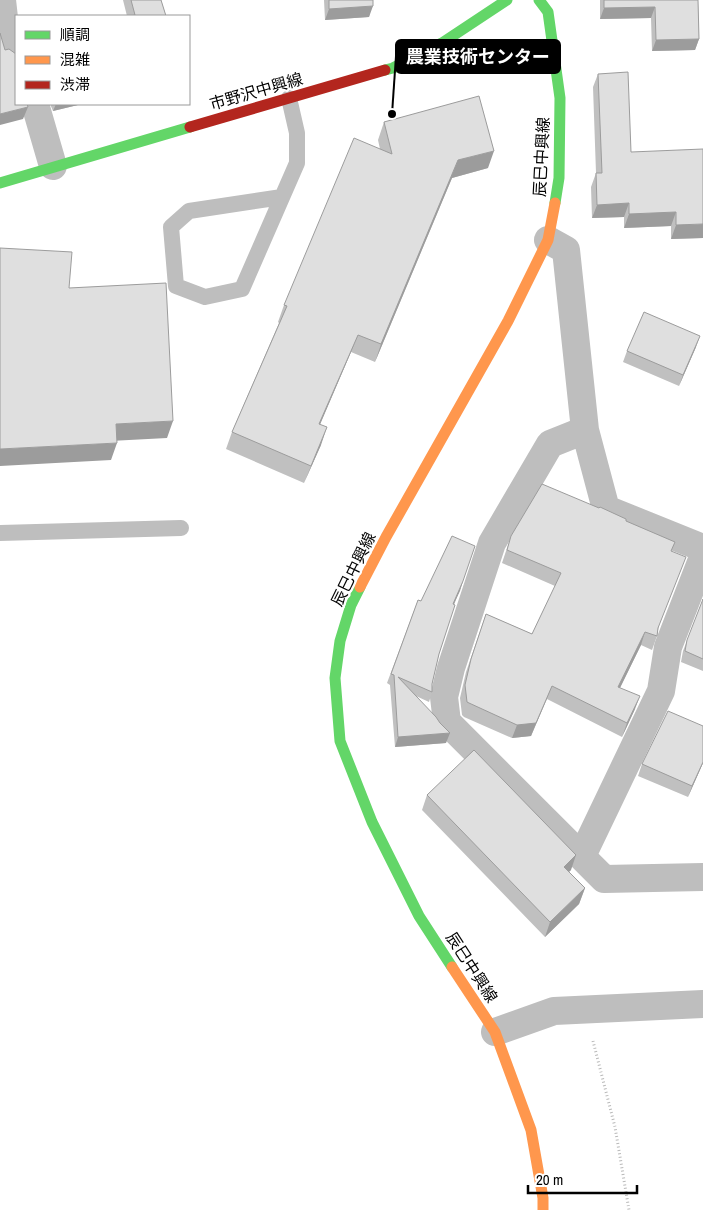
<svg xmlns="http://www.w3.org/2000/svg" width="703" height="1210" viewBox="0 0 703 1210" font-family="'Archivo Narrow','Noto Sans JP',sans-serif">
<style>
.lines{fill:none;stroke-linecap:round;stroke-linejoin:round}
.path{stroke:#b9b9b9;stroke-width:3;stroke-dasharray:1 2.5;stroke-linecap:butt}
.lane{stroke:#bebebe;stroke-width:16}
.street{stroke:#bebebe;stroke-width:28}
.fast{stroke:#63d668;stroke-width:11}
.slow{stroke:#ff974d;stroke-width:11}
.jam{stroke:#b3261e;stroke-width:11}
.wall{fill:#c0c0c0}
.shaded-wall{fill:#9c9c9c}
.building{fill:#dfdfdf;stroke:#9c9c9c}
.labels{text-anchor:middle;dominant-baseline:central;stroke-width:4.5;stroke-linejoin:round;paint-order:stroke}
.street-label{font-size:16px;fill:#000;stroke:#fff}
.leader{fill:none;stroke:#000;stroke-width:2}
.callout-dot{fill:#000;stroke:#fff;stroke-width:2}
.callout{fill:#000;stroke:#000;stroke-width:2}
.callout-label{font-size:18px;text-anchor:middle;font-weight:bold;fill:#fff}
</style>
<rect width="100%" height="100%" fill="#fff"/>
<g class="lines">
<path class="path" d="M593,1041L615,1127L629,1210"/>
<path class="lane" d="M282,197L189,211L171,227L176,286L205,297L242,289L297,163V133L289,98
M0,533L181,528"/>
<path class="street" d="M2,0L4,18L16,52
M35,104L53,166
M548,240L566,250L585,430L550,444L492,543L451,668L444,697L447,722L604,879L703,877
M585,430L606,509L703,548
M582,856L661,691L668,647L703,557
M495,1032L554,1011L703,1004"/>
<path class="fast" d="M539,0L548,12L560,98L559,178L555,203
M385,70L393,68L442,43L507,0
M0,183L190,127
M360,587L351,605L340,641L335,678L340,741L372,822L419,916L452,967"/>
<path class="slow" d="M360,587L386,537L508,321L548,240L555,203
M452,967L495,1032L531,1130L543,1198V1210"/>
<path class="jam" d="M190,127L385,70"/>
</g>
<path class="wall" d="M123,0H161L166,16H127Z
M324,0H373L369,17L325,20Z
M600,0H698L699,39L695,50L652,51L651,18L600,19Z
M598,74L631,152L703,238L671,239V226L624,228V217L592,218L591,187L596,173L593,87Z
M50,104H82L53,111Z
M384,122L488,168L452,178L375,362L351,352L320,424L321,445L304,483L226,449L232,432L279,323L278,322L284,305L380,149L378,140Z
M696,347L679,386L623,362L627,351Z
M626,521L672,551L657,636L652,650L641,645L620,688L635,709L622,737L547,699L531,736L512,738L464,717L462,715L460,698L466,672L486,614L532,634L555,586L502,563L511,536Z
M463,581L454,605L439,654L432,684V692L429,702L416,696L446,743L395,747L390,685L387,683L418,600L421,601Z
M703,599V671L681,662L683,651Z
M703,763L688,797L638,776L642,764Z
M427,795L571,870L569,872L585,888L579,904L545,937L422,810Z"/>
<path class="shaded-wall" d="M373,6L369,17L325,20L329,9Z
M655,7L651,18L600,19L604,8Z
M699,39L695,50L652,51L656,40Z
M56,104H82L53,111Z
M28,107L23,119L0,125V114Z
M494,151L488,168L452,178L375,362L381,344L458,160Z
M629,203L624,217L592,218L597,205Z
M676,212L671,226L624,228L629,214Z
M703,224V238L671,239L676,225Z
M358,335L351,352L313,441L319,424Z
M700,336L696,347L679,386L683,375Z
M173,421L167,438L110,441L116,424Z
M327,427L321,445L304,483L311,466Z
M117,443L111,460L0,466V449Z
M463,581L460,591L449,614L453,604Z
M645,632L641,645L614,700L618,687Z
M552,686L531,736L512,738L517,725Z
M640,696L635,709L622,737L627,723Z
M450,733L446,743L395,747L398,737Z
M703,762V763L688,797L692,786Z
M576,855L571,870L558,882L564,867Z
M585,888L579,904L545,937L550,922Z"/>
<path class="building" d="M131,0H161L166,16H131L135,15Z
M329,0H373V6L329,9Z
M604,0H698L699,39L656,40L655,7L604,8Z
M0,33L5,50L9,49L16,54V104H27L28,107L0,114Z
M628,72L631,152L703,149V224L676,225V212L629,214V203L597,205L596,173H602L598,74Z
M479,96L494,151L458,160L381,344L358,335L319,424L327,427L311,466L232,432L287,306L284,305L354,138L392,154L384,122Z
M0,248L72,252L69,288L166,283L173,421L116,424L117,443L0,449Z
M644,312L700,336L683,375L627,351Z
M542,484L599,508L600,507L626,519V521L675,542L671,551L686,557L658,628L657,636L645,632L618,687L640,696L627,723L552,686L536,723L517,725L469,703L467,702L465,685L471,659L486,614L532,634L561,573L507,550L511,536Z
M452,536L475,546L463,581L453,604L455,605L439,654L432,684V692L398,677L436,717L440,723L450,733L398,737L394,675L391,674L418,600L421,601Z
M703,599V659L685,651L687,640Z
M668,711L703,726V762L692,786L642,764Z
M474,750L576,855L564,867L585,888L550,922L427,795Z"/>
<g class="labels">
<g class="street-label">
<text transform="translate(256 91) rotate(-16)">市野沢中興線</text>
<text transform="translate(541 157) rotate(-87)">辰巳中興線</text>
<text transform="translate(353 569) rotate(-64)">辰巳中興線</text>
<text transform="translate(472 967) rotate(57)">辰巳中興線</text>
</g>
</g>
<path class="leader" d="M392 114L396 56"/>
<circle class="callout-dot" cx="392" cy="114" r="5"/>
<rect class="callout" x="396" y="40" width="164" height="33" rx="5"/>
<g class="callout-label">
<text x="478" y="63">農業技術センター</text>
</g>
<rect x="15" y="15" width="175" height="90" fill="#ffffff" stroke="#999999"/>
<rect x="25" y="31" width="25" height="8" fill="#63d668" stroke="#999999"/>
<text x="60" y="40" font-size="15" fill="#000000">順調</text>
<rect x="25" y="56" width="25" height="8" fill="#ff974d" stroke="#999999"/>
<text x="60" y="65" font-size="15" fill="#000000">混雑</text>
<rect x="25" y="81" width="25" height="8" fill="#b3261e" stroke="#999999"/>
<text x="60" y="90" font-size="15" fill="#000000">渋滞</text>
<path d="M528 1185v8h109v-8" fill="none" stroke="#000000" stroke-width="2.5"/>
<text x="536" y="1185" font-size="15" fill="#000000" stroke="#ffffff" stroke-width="4" paint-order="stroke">20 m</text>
</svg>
